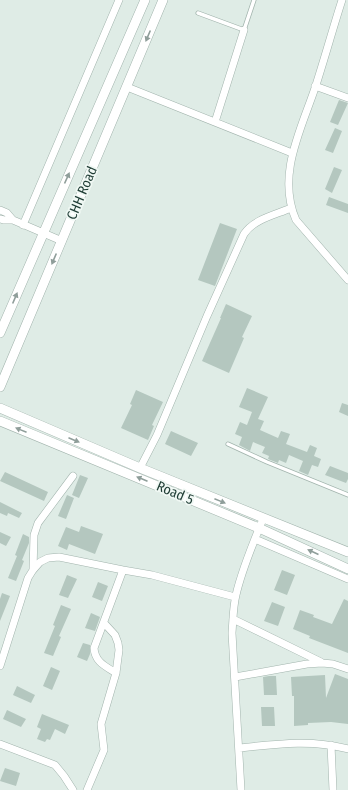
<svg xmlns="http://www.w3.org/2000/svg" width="348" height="790" viewBox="0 0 348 790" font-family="'Fira Sans Condensed',sans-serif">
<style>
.building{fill:#b4c7bf}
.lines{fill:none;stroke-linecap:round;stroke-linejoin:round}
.service-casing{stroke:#a2b4ad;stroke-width:5}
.minor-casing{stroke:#a2b4ad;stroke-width:8}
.tertiary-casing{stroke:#a2b4ad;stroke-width:10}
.service{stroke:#fff;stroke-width:3.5}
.minor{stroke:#fff;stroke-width:7}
.tertiary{stroke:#fff;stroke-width:9}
.oneway{fill:#8f9e9a}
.labels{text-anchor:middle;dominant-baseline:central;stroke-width:3.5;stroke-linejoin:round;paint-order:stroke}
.street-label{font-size:14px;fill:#1f3d35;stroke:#f0f8f4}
</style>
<rect width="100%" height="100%" fill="#dfece6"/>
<path class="building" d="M339,100L348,103L338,125L330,122Z
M335,128L342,131L333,153L325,150Z
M334,167L342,170L332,193L325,189Z
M329,197L348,204V213L326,205Z
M220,223L237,229L215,286L198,280Z
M226,304L252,316L242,337L244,338L229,373L202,361L221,318H220Z
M247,388L268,397L258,419L264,421L260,430L278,438L281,431L290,434L286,444L307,452L310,445L317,448L314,456L321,459L318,467L312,465L308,475L299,471L303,461L289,455L286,463L279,460L278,463L268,459L269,456L262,453L265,447L253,442L250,451L239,445L242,437L235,434L240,422L247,425L252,412L239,407Z
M136,390L163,402L152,425L154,426L148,440L121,428L132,405L130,404Z
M342,403L348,405V416L339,412Z
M171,431L198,443L191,456L165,444Z
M330,466L348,473V479L346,483L325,475Z
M5,472L48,492L44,501L0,481Z
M80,475L88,478L79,498L72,495Z
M67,495L74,498L66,519L58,516Z
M0,502L22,513L19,518L8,513L7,516L0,513Z
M81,526L103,534L95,554L69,544L67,550L58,546L66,527L79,532Z
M0,532L11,537L6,546L0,543Z
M23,534L29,537V543L22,560L24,561L16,581L8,578L17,556L15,555Z
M282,570L295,575L287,595L274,590Z
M67,575L77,579L68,598L59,595Z
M98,582L108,586L102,601L92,597Z
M2,593L10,596L0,621V599Z
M344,599L348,601V653L309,638L310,636L293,629L300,610L314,615L313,617L332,624Z
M272,602L285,607L278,626L264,621Z
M61,605L71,609L59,636L61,637L53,656L44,653L55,626L53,625Z
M91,613L100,617L95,631L85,628Z
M83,643L90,645V654L87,661L77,657Z
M51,667L60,671L52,690L43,686Z
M335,674L348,679V724L331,722L308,723V725L294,726V696H292L291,677L325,675L326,698Z
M269,676H276L277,695H264L263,677Z
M17,686L35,695L31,703L13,695Z
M261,707H274L275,726H262Z
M7,710L26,719L21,727L3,719Z
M42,714L69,725L65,734L55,729L50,740L47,739L45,742L37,739L41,729L37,727Z
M5,768L20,773L16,786L0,781Z"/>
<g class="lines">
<defs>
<path id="service" d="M198,13L244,30L254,0
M228,444L267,462L348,495"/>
<path id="minor" d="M342,0C333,28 325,57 316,85C302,128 276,174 296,220L348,280
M315,86L348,98
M127,87L292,153
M215,122L244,30
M0,210L7,213L13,220
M0,219L4,220H13L62,241
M23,225L119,0
M140,468L157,435L207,316L244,234C254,219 275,215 291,208
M255,539L348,579
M33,570L34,535L38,523L73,476
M233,619L321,662
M0,666L28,578L33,570L40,562L48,558L59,557L123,570L152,575L235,597
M116,673C105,666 95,662 94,648L123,570
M235,677L307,664L322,663L333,664L348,669
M0,744L55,765L64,776L73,790
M331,745L333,790
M239,748C276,744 312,739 348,749
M87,790L104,750L101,724L116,673L119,650L118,643L115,635L104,623
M241,790L232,633C233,621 233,607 236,595C242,569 253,543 263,519"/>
<path id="tertiary" d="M0,333L145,0
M0,387L163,0
M0,408L140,468L348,552
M0,421L259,528L348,569"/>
</defs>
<use href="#service" class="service-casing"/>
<use href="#minor" class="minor-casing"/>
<use href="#tertiary" class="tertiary-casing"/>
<use href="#service" class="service"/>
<use href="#minor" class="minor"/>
<use href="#tertiary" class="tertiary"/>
</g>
<defs><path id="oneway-solid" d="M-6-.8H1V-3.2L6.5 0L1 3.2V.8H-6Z"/></defs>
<g class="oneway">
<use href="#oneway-solid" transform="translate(148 36) rotate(113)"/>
<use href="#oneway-solid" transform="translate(67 178) rotate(-66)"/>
<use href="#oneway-solid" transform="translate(54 259) rotate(113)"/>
<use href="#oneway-solid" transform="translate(15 298) rotate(-67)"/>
<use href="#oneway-solid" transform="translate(21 430) rotate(-158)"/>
<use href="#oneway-solid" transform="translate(74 440) rotate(23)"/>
<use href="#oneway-solid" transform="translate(142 479) rotate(-157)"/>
<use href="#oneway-solid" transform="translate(220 501) rotate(22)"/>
<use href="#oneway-solid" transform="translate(313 552) rotate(-156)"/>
</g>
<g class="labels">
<g class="street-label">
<text transform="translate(82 193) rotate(-67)">CHH Road</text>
<text transform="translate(175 493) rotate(23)">Road 5</text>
</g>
</g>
</svg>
